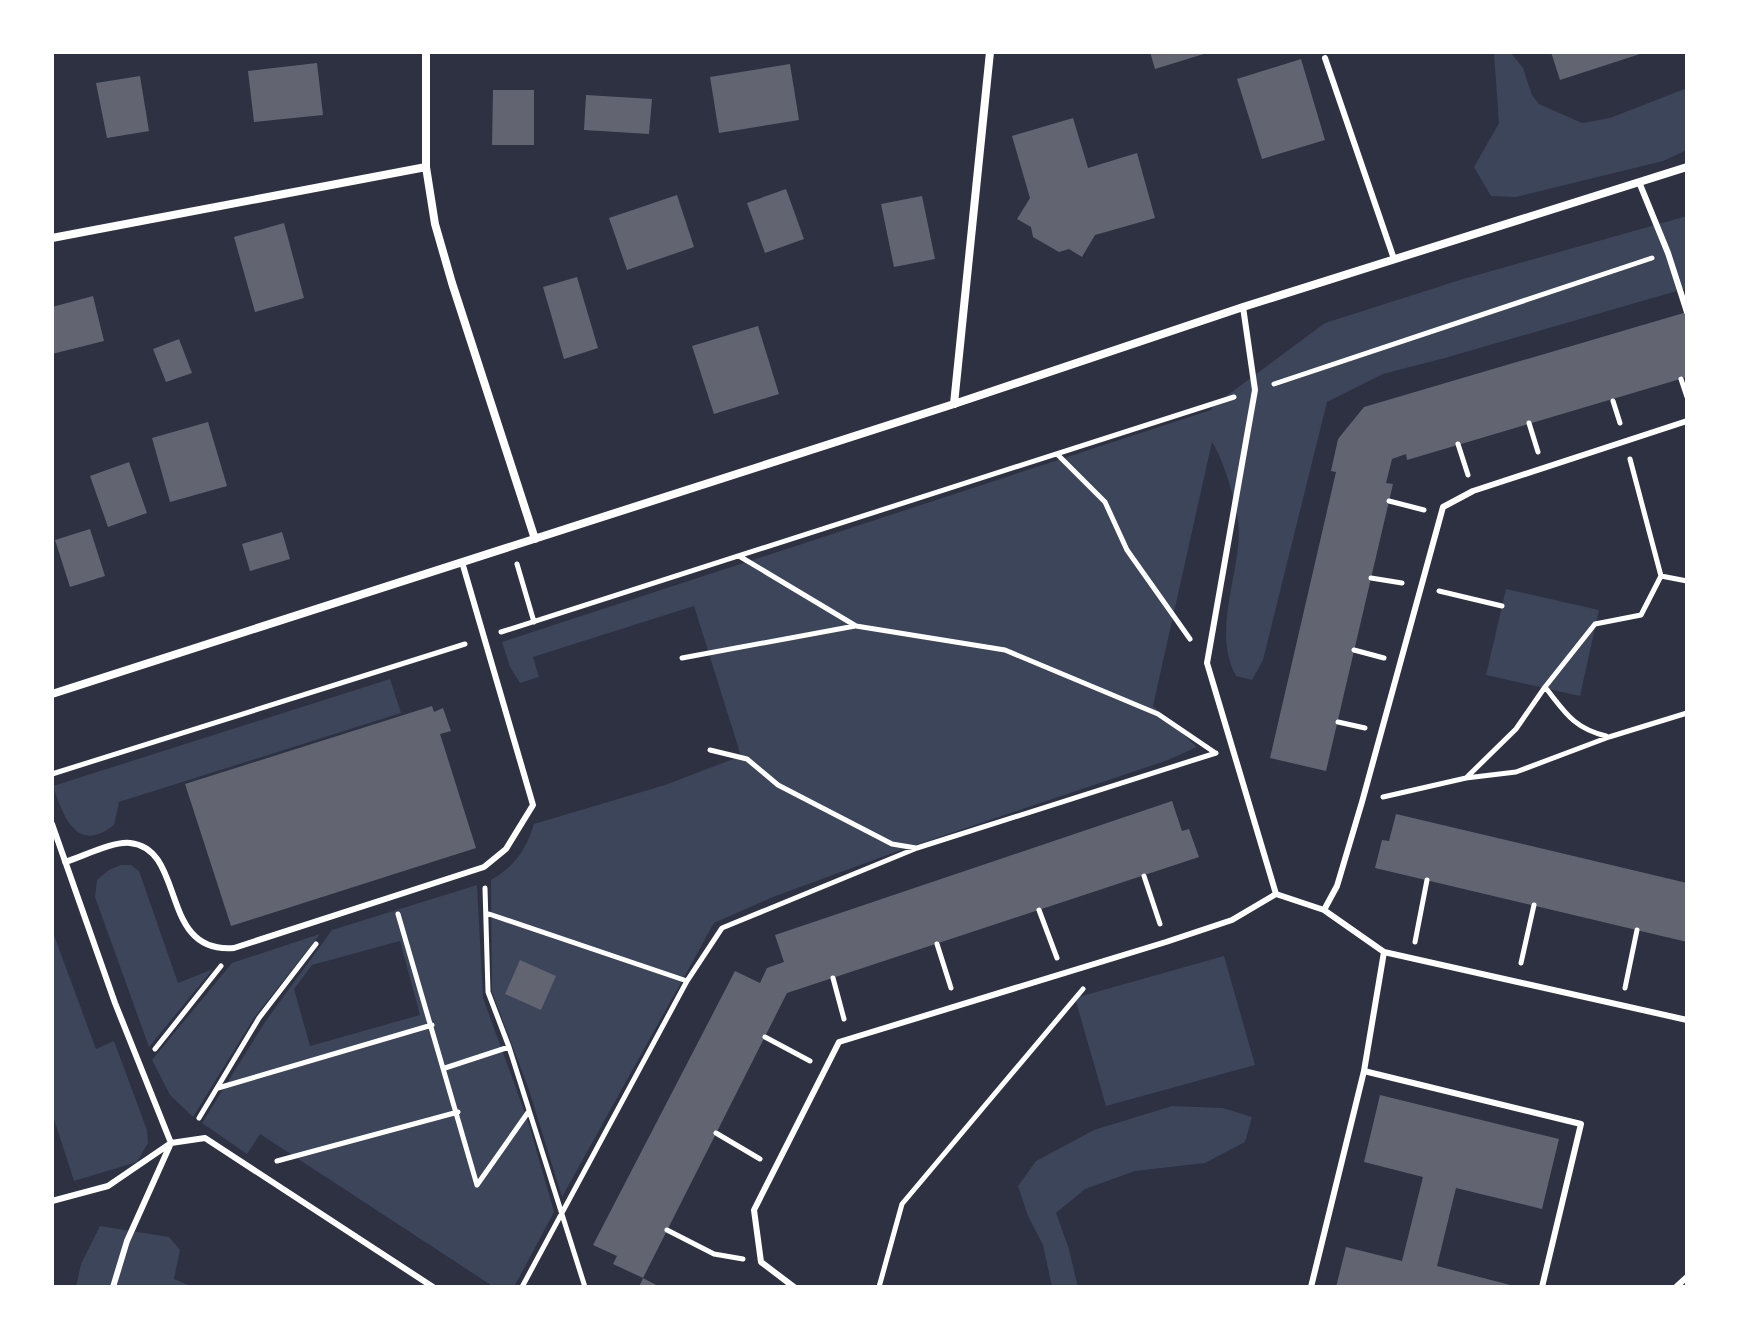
<svg xmlns="http://www.w3.org/2000/svg" width="1739" height="1339" viewBox="0 0 1739 1339" font-family="Raleway,sans-serif">
<style>
.green{fill:#3c4559;fill-rule:evenodd}
.building{fill:#626471}
.lines{fill:none;stroke-linecap:round;stroke-linejoin:round}
.path{stroke:#fff;stroke-width:5}
.service{stroke:#fff;stroke-width:6}
.minor{stroke:#fff;stroke-width:8}
</style>
<rect width="100%" height="100%" fill="#2d3142"/>
<path class="green" d="M1500,52H1510L1523,68L1532,95L1539,104L1582,123L1610,118L1687,88V150L1663,161L1516,197L1491,196L1474,167L1499,123L1494,54Z
M1687,216V288L1445,358L1383,374L1327,402L1263,660L1252,680L1236,676C1212,631 1239,578 1239,530C1238,508 1224,460 1212,442L1153,706L1197,747L1168,760L898,851L773,897L714,923L562,1197L529,1090L492,992L491,880C515,866 526,850 534,824L665,785L741,756L694,606L533,657L539,677L520,683L510,667L502,642L1211,410L1213,406L1325,323L1463,279Z
M1506,589L1599,610L1580,696L1486,675Z
M390,679L401,713L119,802L114,825C76,855 63,815 53,786Z
M121,865H131L139,871L178,983L213,969L149,1047L95,897L97,880L109,870Z
M477,885L483,998L529,1124L554,1212L514,1287H494L260,1134L247,1154L202,1123L265,1022L332,930ZM400,941L420,1015L310,1046L294,989L312,965Z
M52,930L96,1049L114,1041L147,1130L148,1143L137,1162L74,1181L52,1113Z
M320,934L254,1018L193,1117L170,1095L152,1060L232,963Z
M1224,956L1255,1065L1106,1106L1075,998Z
M1172,1106L1223,1108L1252,1117L1245,1142L1205,1163L1135,1171L1085,1189L1056,1213L1068,1246L1078,1287H1052L1043,1245L1028,1216L1018,1186L1036,1161L1094,1130Z
M100,1226L169,1237L180,1250L174,1279L193,1287H76L81,1264Z"/>
<path class="building" d="M1150,52H1207V53L1155,69Z
M1551,52H1643V53L1560,80Z
M1301,59L1325,140L1262,159L1237,79Z
M317,63L323,115L254,122L248,71Z
M790,64L799,120L719,133L710,77Z
M140,76L149,131L107,138L96,83Z
M493,90H534V145H492Z
M586,95L652,99L649,134L584,130Z
M1073,118L1088,168L1137,153L1155,218L1095,235L1082,257L1069,249L1059,252L1033,237L1031,227L1017,219L1030,198L1012,136Z
M786,189L804,239L765,253L747,203Z
M677,195L694,247L627,270L609,218Z
M922,196L935,259L894,267L881,204Z
M284,223L304,298L255,312L234,237Z
M577,277L598,348L564,359L543,287Z
M93,296L104,341L52,354V307Z
M1687,312V377L1407,460L1406,454L1392,459L1386,483L1393,484L1326,771L1270,758L1336,472L1331,471L1338,439L1364,407Z
M758,326L779,394L714,414L692,346Z
M179,339L192,373L166,382L153,349Z
M208,422L227,486L170,502L152,438Z
M129,462L147,513L108,527L90,476Z
M90,529L105,576L70,587L55,540Z
M282,532L290,559L250,571L242,544Z
M432,706L434,712L443,708L451,731L440,734L476,848L231,926L185,784Z
M1172,801L1182,831L1189,829L1199,857L787,993L643,1278L660,1287H639L643,1278L613,1264L617,1256L593,1245L735,971L760,983L767,968L784,962L775,935Z
M1396,814L1687,883V942L1375,868L1382,840L1389,841Z
M520,960L556,976L541,1010L505,994Z
M1380,1095L1559,1139L1542,1209L1456,1188L1437,1266L1518,1287H1336L1346,1247L1402,1261L1423,1177L1364,1162Z"/>
<g class="lines">
<path class="path" d="M1681,379L1687,397
M1274,384L1652,258
M1613,401L1620,423
M1529,423L1538,452
M1458,444L1468,475
M1057,454L1105,502L1127,550L1190,639
M1630,459L1661,576L1687,581
M1389,501L1424,510
M739,556L856,626L1005,650L1158,714L1214,752
M517,564L534,622
M1371,578L1402,583
M1439,591L1502,606
M501,632L1234,397
M1354,650L1384,658
M682,658L855,626
M1545,687L1595,624L1641,615L1661,576
M1338,722L1365,728
M710,750L747,759L778,785L892,844L916,848
M52,774L465,644
M1467,777L1516,729L1545,687C1565,712 1573,728 1606,736
M1383,797L1466,778L1516,772L1609,737L1687,713
M1144,876L1160,924
M485,888L488,992L509,1047L585,1287
M1039,910L1057,958
M486,913L687,981
M398,914L477,1185L529,1111
M1415,942L1427,880
M937,944L951,988
M1521,963L1534,905
M833,978L844,1019
M1625,988L1637,930
M765,1037L810,1061
M155,1049L221,966
M445,1068L509,1047
M218,1088L432,1025
M199,1118L259,1018L316,944
M716,1133L760,1159
M277,1161L458,1112
M667,1230L714,1254L743,1259
M522,1287L687,981L722,928L917,848L1216,753
M879,1287L902,1204L1083,989"/>
<path class="service" d="M1325,58L1394,259
M1639,182L1668,253L1687,312
M52,824L115,1003L171,1143L108,1186L52,1201
M65,862C82,857 113,841 130,843C187,849 158,954 234,948L484,867L506,849L533,805L462,562
M1276,894L1324,910L1384,952L1687,1020
M1324,910L1337,886L1362,802L1443,507L1473,491L1687,421
M1364,1071L1581,1124L1542,1287
M113,1287L127,1241L171,1143L205,1138L433,1287
M794,1287L761,1262L754,1210L839,1042L1166,942L1232,920L1276,894L1207,663L1255,390L1243,307
M1311,1287L1364,1071L1384,952
M1676,1287L1687,1277"/>
<path class="minor" d="M426,52V167L435,224L452,283L535,539
M52,238L426,167
M954,404L990,52
M52,694L954,404L1243,307L1687,167"/>
</g>
<rect width="1739" height="1339" fill="none" stroke="#ffffff" stroke-width="108"/>
</svg>
